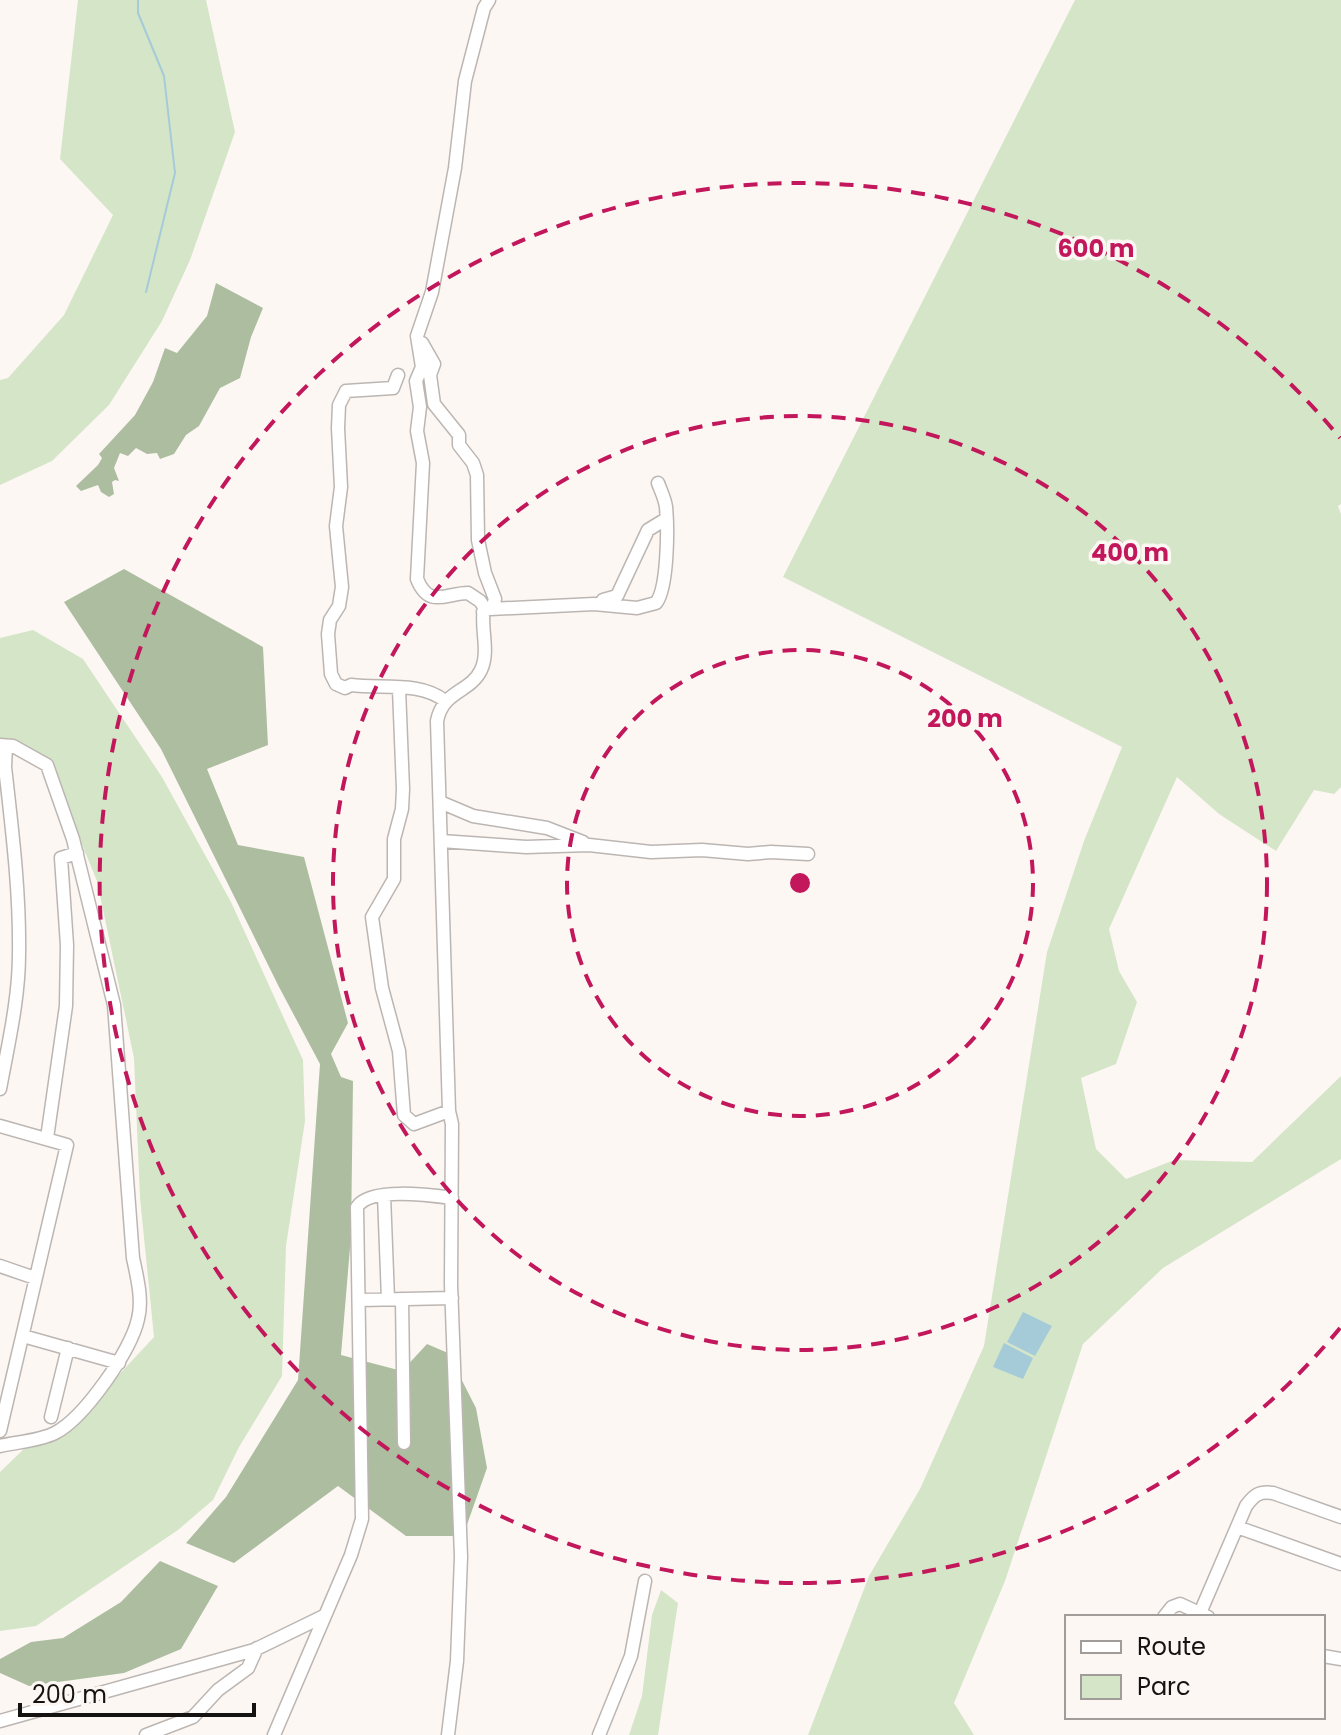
<svg xmlns="http://www.w3.org/2000/svg" width="1341" height="1735" viewBox="0 0 1341 1735" font-family="Poppins,sans-serif">
<style>
.green{fill:#d5e5c8}
.forest{fill:#adbea0}
.water{fill:#a5cbd9}
.lines{fill:none;stroke-linecap:round;stroke-linejoin:round}
.stream{stroke:#a5cbd9;stroke-width:2}
.minor-casing{stroke:#bcb6b3;stroke-width:15}
.minor{stroke:#fff;stroke-width:12}
.ring{fill:none;stroke:#c2185b;stroke-width:4;stroke-dasharray:14 10}
.centre{fill:#c2185b;stroke:#fdf7f4;stroke-width:4}
.ring-label{font-size:24px;text-anchor:middle;font-weight:bold;fill:#c2185b;stroke:#fdf7f4;stroke-width:7;stroke-linejoin:round;paint-order:stroke}
</style>
<rect width="100%" height="100%" fill="#fdf7f4"/>
<path class="green" d="M78,0H206L235,132L190,260L162,321L109,405L52,461L0,485V380L8,378L64,315L113,215L60,159Z
M1075,0H1341V504L1338,506L1341,514V787L1334,794L1314,790L1276,851L1219,814L1177,777L1109,929L1119,971L1137,1002L1116,1064L1081,1078L1096,1149L1126,1179L1174,1160L1252,1162L1341,1076V1159L1163,1268L1083,1344L1005,1581L954,1703L974,1735H808L869,1576L920,1489L984,1346L1047,952L1084,841L1122,747L783,577Z
M33,630L83,659L162,777L231,902L303,1060L305,1121L286,1246L282,1376L239,1447L213,1500L178,1530L36,1626L0,1631V1472L27,1446L87,1409L154,1337L140,1198L134,1058L97,881L48,762L0,739V638Z
M661,1590L678,1603L658,1735H629L642,1696L652,1615Z"/>
<path class="forest" d="M216,283L263,308L251,337L240,378L220,388L199,426L186,435L174,454L160,459L157,453L147,454L136,448L128,456L120,453L114,468L119,481L115,480L112,482L114,494L109,497L101,492L98,485L81,491L76,486L98,465L102,458L99,454L135,415L153,382L165,348L177,353L207,316Z
M124,569L263,647L268,745L207,769L238,845L304,857L348,1023L331,1054L341,1077L353,1081L351,1236L341,1355L402,1371L427,1344L448,1353L476,1408L487,1468L463,1536H406L338,1486L234,1563L186,1543L226,1497L298,1380L320,1064L279,987L161,749L64,602Z
M160,1561L218,1586L181,1649L124,1673L29,1686L0,1673V1659L31,1642L63,1638L121,1602Z"/>
<path class="water" d="M1023,1312L1052,1326L1035,1356L1007,1342Z
M1004,1343L1033,1358L1023,1379L993,1367Z"/>
<g class="lines">
<path class="stream" d="M138,0V13L164,76L175,173L146,292"/>
<defs>
<path id="minor" d="M422,343L434,364L430,375L434,404L459,435V445L473,463L477,475L478,540L485,573L495,599L493,606L483,612
M398,375L393,388L346,391L339,405L338,428L341,487L336,526L342,587L339,606L330,620L328,634L331,674L336,684L345,688L351,685C381,689 421,681 445,701
M603,600L617,596L648,530L666,519
M490,609L594,604L637,608L656,603C668,588 668,528 666,507C665,499 661,491 658,483
M399,689L403,789L402,809L394,839V879L372,917L382,988L399,1051L404,1115L414,1124L449,1111
M0,745L13,746L47,765L73,839L114,1005L133,1258C137,1277 143,1300 138,1319C131,1351 84,1418 55,1433C39,1441 17,1442 0,1446
M0,749L6,746L5,767C12,829 20,892 19,954C19,999 8,1045 0,1089
M440,802L473,816L547,828L583,842
M441,841L526,847L589,845L651,852L702,850L748,854L771,852L808,854
M0,1126L67,1145L0,1431
M47,1138L66,1006L67,945L61,858L77,853
M384,1195L388,1299
M0,1266L35,1278
M402,1299L404,1443
M360,1300L452,1298
M23,1336L119,1363
M51,1417L68,1348
M1237,1527L1341,1564
M1200,1613L1246,1506C1254,1495 1259,1491 1273,1493L1341,1517
M1164,1617L1172,1607L1180,1604L1208,1617
M1323,1656L1341,1659
M0,1721L254,1650L324,1616
M146,1735L193,1717L218,1690L248,1668L257,1648
M274,1735L351,1555L362,1519L357,1207C369,1187 430,1195 452,1198
M448,1735L457,1661L461,1557L451,1284L452,1124L449,1111L437,721C443,690 470,693 481,670C490,651 480,628 484,607L480,601L468,593C446,593 429,609 417,579L423,463L417,431L420,407L416,381L422,367L417,336L432,292L455,168L465,81L484,8L489,0
M599,1735L631,1656L645,1581"/>
</defs>
<use href="#minor" class="minor-casing"/>
<use href="#minor" class="minor"/>
</g>
<g class="ring">
<circle cx="800" cy="883" r="233"/>
<circle cx="800" cy="883" r="467"/>
<path d="M1340 1328A700 700 0 1 1 1340 438"/>
</g>
<circle cx="800" cy="883" r="12" class="centre"/>
<g class="ring-label">
<text x="1096" y="257">600 m</text>
<text x="1130" y="561">400 m</text>
<text x="965" y="727">200 m</text>
</g>
<rect x="1065" y="1615" width="260" height="104" fill="#fdf7f4" stroke="#a09c9a" stroke-width="2"/>
<rect x="1081" y="1641" width="40" height="12" fill="#ffffff" stroke="#a09c9a" stroke-width="2"/>
<text x="1137" y="1655" font-size="24" fill="#151312">Route</text>
<rect x="1081" y="1675" width="40" height="24" fill="#d5e5c8" stroke="#a09c9a" stroke-width="2"/>
<text x="1137" y="1695" font-size="24" fill="#151312">Parc</text>
<path d="M20 1703v12h234v-12" fill="none" stroke="#151312" stroke-width="4"/>
<text x="32" y="1703" font-size="24" fill="#151312" stroke="#fdf7f4" stroke-width="6" paint-order="stroke">200 m</text>
</svg>
